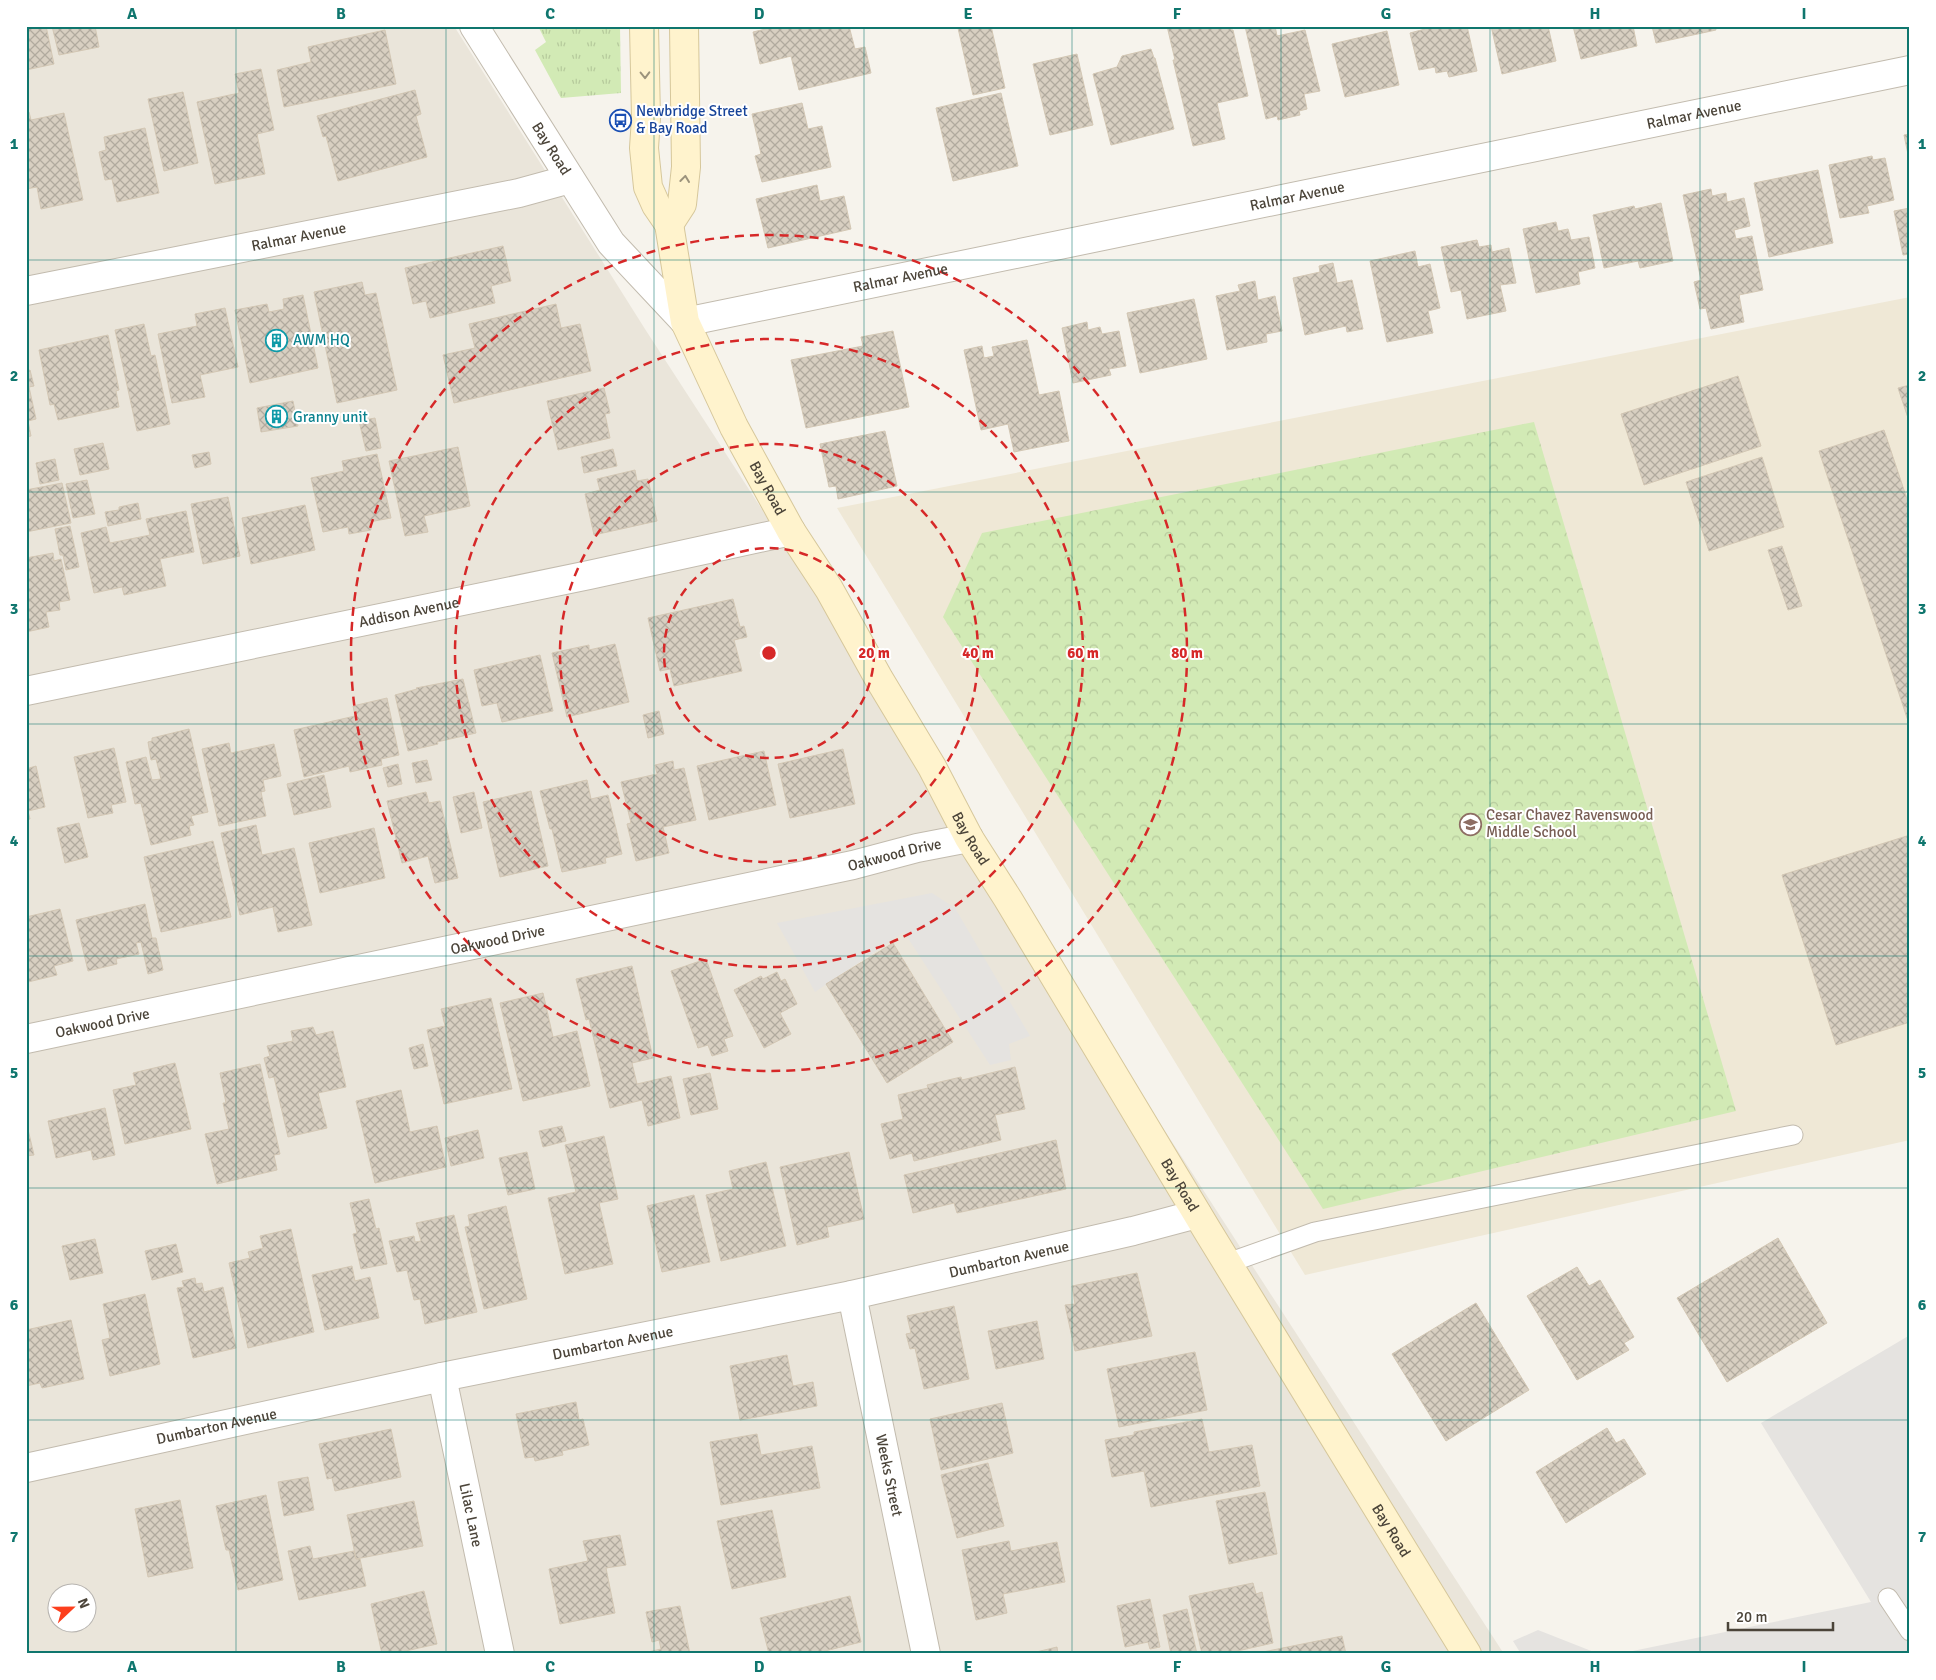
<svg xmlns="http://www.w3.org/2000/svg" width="1936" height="1680" viewBox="0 0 1936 1680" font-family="Signika,sans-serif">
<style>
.residential{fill:#eae5da;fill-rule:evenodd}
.education{fill:#efe8d6}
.grass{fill:url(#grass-tufts)}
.park{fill:url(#park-crowns)}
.parking{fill:#e5e3e0}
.building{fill:url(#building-cross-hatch);stroke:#d3c7b4}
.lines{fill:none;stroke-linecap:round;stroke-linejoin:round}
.service-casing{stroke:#c2bbae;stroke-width:21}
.minor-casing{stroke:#c2bbae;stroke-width:30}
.tertiary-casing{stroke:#c2bbae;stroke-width:30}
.secondary-casing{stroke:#d6c79b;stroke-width:30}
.service{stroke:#fff;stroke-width:19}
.minor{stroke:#fff;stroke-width:28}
.tertiary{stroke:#fff;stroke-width:28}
.secondary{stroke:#fff3cd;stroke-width:28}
.oneway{stroke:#9c937c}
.grid{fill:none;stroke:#0f766e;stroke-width:1;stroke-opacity:0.55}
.ring{fill:none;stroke:#d62828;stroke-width:2.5;stroke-dasharray:9 6}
.labels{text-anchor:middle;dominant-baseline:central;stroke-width:4;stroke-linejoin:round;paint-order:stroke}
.transit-label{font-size:15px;fill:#164399;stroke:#fff;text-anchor:start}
.street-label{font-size:15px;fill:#4b4439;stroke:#fff}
.culture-label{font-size:15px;fill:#0d838f;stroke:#fff;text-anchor:start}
.education-label{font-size:15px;fill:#785e54;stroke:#fff;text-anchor:start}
.centre{fill:#d62828;stroke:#fff;stroke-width:2.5}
.ring-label{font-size:15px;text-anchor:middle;font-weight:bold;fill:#d62828;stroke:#fff;stroke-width:4;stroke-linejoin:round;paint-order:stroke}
.neatline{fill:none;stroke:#0f766e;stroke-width:2}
.grid-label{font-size:16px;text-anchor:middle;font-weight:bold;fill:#0f766e}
</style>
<defs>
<pattern id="grass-tufts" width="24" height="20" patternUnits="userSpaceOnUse" patternTransform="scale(1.25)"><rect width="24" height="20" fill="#d2eab5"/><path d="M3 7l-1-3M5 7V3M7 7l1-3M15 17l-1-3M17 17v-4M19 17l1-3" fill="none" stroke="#b6ca9c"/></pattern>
<pattern id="park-crowns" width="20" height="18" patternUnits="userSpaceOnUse" patternTransform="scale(1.25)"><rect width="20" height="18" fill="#d2eab5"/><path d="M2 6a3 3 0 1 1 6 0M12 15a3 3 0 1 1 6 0" fill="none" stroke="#b6ca9c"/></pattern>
<pattern id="building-cross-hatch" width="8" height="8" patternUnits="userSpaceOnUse" patternTransform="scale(1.25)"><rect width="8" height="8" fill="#d8cfc1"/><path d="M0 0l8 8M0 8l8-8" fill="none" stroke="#b1aa9e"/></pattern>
</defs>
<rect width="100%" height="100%" fill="#f6f3ec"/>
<path class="residential" d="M26,26H454L645,329L1504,1654H26ZM58,1592H88V1622H58Z"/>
<path class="education" d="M1910,297V1140L1305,1275L837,508Z"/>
<path class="grass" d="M538,26H620L621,93L561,98L535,50L546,42Z"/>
<path class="park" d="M1534,422L1736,1111L1323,1209L943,617L982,533Z"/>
<path class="parking" d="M932,893L955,908L1030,1036L1009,1044L1011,1060L990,1065L904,932L815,992L777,923Z
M1910,1335V1654H1618L1871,1602L1761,1423Z
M1538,1630L1599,1654H1521L1513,1641Z"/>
<path class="building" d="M32,26H46L54,64L26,70V27Z
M52,26H95L99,47L59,55Z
M778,26H849L855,49L865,47L871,73L799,90L791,56L760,64L753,32Z
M966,26H991L1005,88L973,95L958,28Z
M1167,26H1231V30H1233L1248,96L1217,103L1225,139L1193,146L1173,60H1175Z
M1245,26H1275L1277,36L1305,30L1320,91L1304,94L1307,109L1299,111L1300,115L1278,120L1277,116L1266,119Z
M1425,26H1467L1477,71L1449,77L1447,71L1436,73L1435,67L1419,70L1410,33L1425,29Z
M1491,26H1548L1556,61L1502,74Z
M1573,26H1633L1637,46L1581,59Z
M1652,26H1715L1716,30L1656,43Z
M385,30L396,84L284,107L277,70L311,62L308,47Z
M1387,31L1399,85L1345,97L1332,44Z
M1151,49L1154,58H1155L1174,129L1111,145L1093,74L1117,67L1122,56Z
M1077,54L1093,125L1050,135L1033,64Z
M261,69L274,130L257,134L265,174L215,184L197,102L239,93L235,74Z
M415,90L421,114L416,116L427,157L338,181L326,136L323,137L317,116Z
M183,92L198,163L164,171L148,99Z
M1001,93L1018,166L953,181L936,108Z
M802,103L808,129L822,126L831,167L762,182L755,156L761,154L752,114Z
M29,112L31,120L64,113L83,200L41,209L37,187L26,189V113Z
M145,128L159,193L117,202L112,179L105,180L99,152L106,150L104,137Z
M1910,134V164L1904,135Z
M1872,156L1873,160L1885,158L1894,200L1867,206L1869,213L1840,218L1829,165Z
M1818,170L1833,243L1769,257L1754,183Z
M817,185L820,201L844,196L851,229L768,248L756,199Z
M1711,189L1712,196L1726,193L1727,202L1744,198L1750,226L1734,230L1736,239L1752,236L1763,290L1739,295L1744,322L1711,329L1706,308L1700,309L1694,282L1701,280L1683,195Z
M1661,203L1673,261L1640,268L1638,261L1604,268L1593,215L1634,206L1635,209Z
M1910,208V254L1903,255L1894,211Z
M1556,222L1558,231L1568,229L1571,240L1589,237L1595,268L1578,272L1580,284L1536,293L1523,229Z
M1477,240L1479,247L1491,245L1492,252L1509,248L1516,283L1500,285L1506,311L1467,319L1461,290L1451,292L1441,247Z
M503,246L511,281L491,286L495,303L430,318L426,301L413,304L405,268Z
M1415,251L1418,267L1430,264L1440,308L1428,311L1433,333L1387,342L1370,261Z
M1333,263L1337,283L1352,280L1363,329L1347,332L1346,326L1305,335L1293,278L1320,272L1319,266Z
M1255,281L1258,300L1275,296L1282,331L1266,334L1267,342L1227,350L1216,296L1240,291L1238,285Z
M362,282L365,295L376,293L397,390L337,403L314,292Z
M303,295L318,368L250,383L235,310L267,304L269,312L284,309L283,299Z
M1194,299L1207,359L1140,373L1127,313Z
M556,304L561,328L580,324L591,371L454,403L443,355L475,348L469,324Z
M225,308L238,367L200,375L205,397L172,403L158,334L197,326L195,314Z
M1087,322L1088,330L1100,327L1102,334L1119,331L1126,366L1109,369L1111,375L1073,383L1062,328Z
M144,324L151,356L155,355L170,424L137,431L115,330Z
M893,331L909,407L806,428L791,360L863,346L861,337Z
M108,335L119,390L116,391L119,407L58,420L54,404L50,405L39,350Z
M1027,340L1039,395L1059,391L1069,441L1014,452L1008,424L981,430L964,350L982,346L984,358L994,356L992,347Z
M30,370L34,386L29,387L36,419L28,421L31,436L26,437V371Z
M1738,376L1761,446L1644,485L1621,414Z
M1910,385V424L1898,388Z
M604,388L610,413L605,414L610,438L558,450L547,401Z
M293,401L298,426L261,432L257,408Z
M375,418L381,448L366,451L359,421Z
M1884,430L1910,508V727L1819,451Z
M885,431L897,486L838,499L836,486L829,487L820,444Z
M103,443L109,469L80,475L74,449Z
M458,447L470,506L424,516L428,532L405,536L389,461Z
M613,449L617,466L584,473L581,457Z
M209,452L211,464L195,468L192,455Z
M377,454L391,518L369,522L371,530L349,534L348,527L323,532L311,478L344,471L342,461Z
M1762,457L1784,527L1709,551L1686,482Z
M55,459L59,480L40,484L36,463Z
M635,470L637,481L648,479L657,521L594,535L585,494L600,490L597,479Z
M87,480L95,514L73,518L66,484Z
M62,483L71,523L26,532V490Z
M228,497L240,556L203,564L191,504Z
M138,503L141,519L108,526L105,512L119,510V507Z
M305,505L315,550L251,564L242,518Z
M186,511L194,552L160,559L166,586L124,595L122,587L94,593L81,533L106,527L110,543L150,535L146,519Z
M70,526L79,567L66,570L63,555H60L55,529Z
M1782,546L1802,606L1788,610L1768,550Z
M53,553L54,561L61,559L70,600L59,602L60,610L46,612L49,627L26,632V558Z
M733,599L740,627L744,626L747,637L734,640L742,671L674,686L670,669L660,671L648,618Z
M615,644L629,702L567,717L552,653L589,645V650Z
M540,655L553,711L502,722L497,703L482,706L474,670Z
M463,679L476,733L437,742L438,744L408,751L395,695L417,689L416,688Z
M387,698L399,755L381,759L382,765L350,772L349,766L304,777L294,730L355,716L353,706Z
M659,711L664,734L648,738L643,715Z
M189,729L208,812L191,816L194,825L189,826L191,835L151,845L141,803L135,804L126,762L146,757L152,780L161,779L156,759L151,760L148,742L152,741V738Z
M229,743L231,753L274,744L281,776L263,780L265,791L261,792L266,816L219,826L202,749Z
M114,748L126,802L111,805L113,813L88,818L74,757Z
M843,749L855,804L790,818L778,764Z
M764,751L776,805L709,820L697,766Z
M427,760L432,780L416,783L412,763Z
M673,761L674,770L684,768L696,820L663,827L669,853L636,861L627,824L631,823L621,782L657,774L655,765Z
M398,764L402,784L388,787L383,768Z
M36,766L45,807L28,811L30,819L26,820V769Z
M324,775L331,807L294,815L287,784Z
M587,780L591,799L608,795L622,854L605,858L606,863L562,872L552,829H550L540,791Z
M531,791L548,866L500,877L483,802Z
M426,792L429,803L440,801L458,878L435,883L428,856L402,863L387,801Z
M474,792L482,828L461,833L453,797Z
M79,823L88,857L65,863L57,828Z
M256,825L262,855L294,848L312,925L278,932L273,907L240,915L221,833Z
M374,828L385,878L320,893L309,843Z
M1910,835V1022L1836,1045L1782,875Z
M213,841L231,917L161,932L144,857Z
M145,904L152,938H156L163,970L148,974L141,942L136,943L139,954L116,959L117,964L88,971L76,920Z
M60,909L73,961L54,966L57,975L28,982L26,972V917Z
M893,943L953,1042L887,1083L826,984Z
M706,959L733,1036L724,1039L728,1051L712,1056L708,1045L698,1048L671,971Z
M632,966L653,1058L632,1063L637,1084L671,1076L680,1118L648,1126L642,1100L610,1108L589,1019L586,1020L576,979Z
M777,972L781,981L785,979L797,1004L780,1013L791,1034L764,1048L734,990L761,976L763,979Z
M543,993L553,1037L577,1031L590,1086L523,1101L500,1003Z
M491,998L512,1089L444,1104L427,1030L445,1026L441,1009Z
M313,1027L316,1035L333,1031L346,1087L318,1093L327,1128L288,1137L274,1077L269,1078L264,1058L270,1056L267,1046L293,1041L291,1031Z
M423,1044L428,1066L414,1069L409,1048Z
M175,1063L191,1129L125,1144L113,1090L136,1085L133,1073Z
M260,1064L280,1154L274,1155L277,1170L217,1184L205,1134L229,1129L223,1103H226L220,1073Z
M1015,1067L1025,1109L995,1115L1001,1140L914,1161L912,1153L890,1159L881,1124L903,1119L898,1095L928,1088L927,1085L961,1077L962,1080Z
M710,1073L718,1109L691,1115L683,1079Z
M401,1090L410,1132L437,1126L446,1167L375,1183L356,1101Z
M105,1108L115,1155L93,1160L91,1150L56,1158L48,1121Z
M26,1121L34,1155L26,1156Z
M562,1126L566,1141L543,1147L539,1131Z
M478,1130L484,1158L451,1166L445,1138Z
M604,1136L618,1199L599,1203L613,1264L565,1274L548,1198L576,1192L565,1145Z
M1056,1140L1066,1189L957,1213L954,1203L913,1213L904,1175Z
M527,1152L535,1189L508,1195L499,1158Z
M849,1152L864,1219L827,1227L829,1237L797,1245L780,1167Z
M766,1162L786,1246L721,1261L706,1195L733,1189L729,1171Z
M694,1195L710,1262L662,1272L647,1206Z
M369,1199L376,1229L379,1228L387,1264L361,1269L353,1234L357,1233L350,1203Z
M506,1206L527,1299L484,1309L465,1227L470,1226L468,1215Z
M454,1215L477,1312L425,1324L420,1299L414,1300L407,1270L397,1272L389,1241L414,1236L415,1242L421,1241L416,1223Z
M291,1229L314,1332L248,1348L229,1263L250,1258L248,1252L263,1248L260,1236Z
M1778,1238L1827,1323L1727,1382L1677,1298Z
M95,1239L103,1273L70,1280L62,1246Z
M176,1244L183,1272L152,1280L145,1251Z
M352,1266L355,1281L370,1277L379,1318L325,1330L312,1275Z
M1577,1267L1589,1286L1600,1280L1634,1337L1624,1343L1629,1350L1577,1380L1527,1296Z
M1137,1273L1152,1336L1075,1351L1065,1305L1075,1304L1072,1286Z
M195,1278L196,1284L202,1283L204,1292L223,1287L236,1348L193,1358L177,1288L184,1287L182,1281Z
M145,1294L160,1364L110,1376L102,1340L110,1338L103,1304Z
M1476,1303L1529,1390L1446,1441L1392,1354Z
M954,1306L969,1379L924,1389L915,1348L910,1349L906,1334L911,1333L907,1316Z
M71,1320L84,1379L42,1388L40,1383L26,1386V1330Z
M1037,1321L1044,1359L996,1369L988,1331Z
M1195,1352L1207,1410L1119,1427L1107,1369Z
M787,1355L793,1386L813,1382L817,1406L740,1420L730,1366Z
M576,1402L579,1420L583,1419L589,1445L562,1451L563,1455L535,1461L534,1457L525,1458L516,1414Z
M1002,1403L1013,1453L941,1470L930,1419Z
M1202,1419L1209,1452L1252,1445L1260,1486L1151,1507L1144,1471L1112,1477L1105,1440L1134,1435V1432Z
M1607,1428L1616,1443L1624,1439L1646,1474L1566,1523L1536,1472Z
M391,1429L401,1477L335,1491L332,1478L327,1479L319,1444Z
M757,1434L761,1455L812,1446L820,1488L721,1505L710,1442Z
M988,1463L1004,1526L957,1538L941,1475Z
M308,1477L314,1510L284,1516L278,1482Z
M1265,1492L1277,1554L1229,1564L1216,1501Z
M266,1495L283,1580L238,1590L229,1550H226L216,1506Z
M180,1500L193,1568L148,1577L135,1509Z
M414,1501L423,1546L356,1559L347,1515Z
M772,1510L786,1577L732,1589L717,1521Z
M620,1535L626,1565L606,1568L615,1613L560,1624L549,1569L588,1561L583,1541Z
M1009,1541L1011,1551L1057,1542L1065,1582L1003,1594L1007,1613L976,1620L962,1550Z
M310,1546L313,1559L354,1551L356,1559H360L366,1586L299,1600L288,1551Z
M1253,1583L1256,1594L1262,1592L1273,1643L1224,1654H1202L1189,1596Z
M424,1591L437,1644L392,1654H382L371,1604Z
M850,1596L861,1642L813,1654H769L760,1618Z
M1150,1599L1160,1647L1150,1649L1148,1642L1125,1647L1117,1606Z
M680,1606L690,1654H639L661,1649L659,1640L652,1642L646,1612Z
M1187,1609L1197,1654H1171L1163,1615Z
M1342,1636L1346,1654H1253Z
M1057,1647L1058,1654H1032V1653Z"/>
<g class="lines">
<defs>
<path id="service" d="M1228,1263L1315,1232L1793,1135
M1888,1598L1910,1631"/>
<g id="minor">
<path id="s1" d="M26,291L519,193L570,179"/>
<path id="s2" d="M685,322L1910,70"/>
<path id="s3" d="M26,691L589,575L791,531"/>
<path id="s4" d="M26,1039L853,865L917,848L969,838"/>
<path id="s5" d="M852,1295L926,1654"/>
<path id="s6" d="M442,1377L500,1654"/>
<path id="s7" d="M26,1468L442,1377L852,1295L1133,1231L1197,1214"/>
</g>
<g id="tertiary">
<path id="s8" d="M474,26L611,243L685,322"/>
</g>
<g id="secondary">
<path id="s9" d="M644,26L646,118L644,148L648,187L656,205L669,224L685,322L734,427L791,531L829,589L879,679L932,767L969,838L1008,899L1207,1230L1467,1654"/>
<path d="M669,224L682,204L686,167L684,26"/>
</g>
</defs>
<use href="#service" class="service-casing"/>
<use href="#minor" class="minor-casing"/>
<use href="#tertiary" class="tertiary-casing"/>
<use href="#secondary" class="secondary-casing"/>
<use href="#service" class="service"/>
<use href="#minor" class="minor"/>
<use href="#tertiary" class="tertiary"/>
<use href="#secondary" class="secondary"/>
</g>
<defs><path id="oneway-chevron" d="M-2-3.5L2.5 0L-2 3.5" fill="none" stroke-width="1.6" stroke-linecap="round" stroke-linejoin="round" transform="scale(1.25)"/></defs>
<g class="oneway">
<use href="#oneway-chevron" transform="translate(645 75) rotate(89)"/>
<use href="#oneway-chevron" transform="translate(685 179) rotate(-83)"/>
</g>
<path class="grid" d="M236,26V1654M446,26V1654M654,26V1654M864,26V1654M1072,26V1654M1281,26V1654M1490,26V1654M1700,26V1654M26,260H1910M26,492H1910M26,724H1910M26,956H1910M26,1188H1910M26,1420H1910"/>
<g class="ring">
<circle cx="769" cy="653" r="105"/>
<circle cx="769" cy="653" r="209"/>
<circle cx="769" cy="653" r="314"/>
<circle cx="769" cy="653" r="418"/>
</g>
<defs>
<symbol id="bus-ring" viewBox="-11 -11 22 22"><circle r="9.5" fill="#fff" stroke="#1a4fb4" stroke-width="1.5"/><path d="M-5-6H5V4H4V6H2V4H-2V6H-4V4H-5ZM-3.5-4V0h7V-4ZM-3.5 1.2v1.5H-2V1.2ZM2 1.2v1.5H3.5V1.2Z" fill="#1a4fb4"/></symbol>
<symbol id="building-ring" viewBox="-11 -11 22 22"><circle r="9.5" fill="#fff" stroke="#0f9aa8" stroke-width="1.5"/><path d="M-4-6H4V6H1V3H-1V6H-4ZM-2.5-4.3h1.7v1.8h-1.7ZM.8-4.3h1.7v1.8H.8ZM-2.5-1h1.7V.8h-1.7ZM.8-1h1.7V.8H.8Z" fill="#0f9aa8"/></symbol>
<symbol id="school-ring" viewBox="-11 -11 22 22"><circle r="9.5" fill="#fff" stroke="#8d6e63" stroke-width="1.5"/><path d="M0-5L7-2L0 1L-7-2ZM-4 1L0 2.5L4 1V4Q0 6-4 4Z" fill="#8d6e63"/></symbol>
</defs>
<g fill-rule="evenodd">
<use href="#bus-ring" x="608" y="108" width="25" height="25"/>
<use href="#building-ring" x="264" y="328" width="25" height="25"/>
<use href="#building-ring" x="264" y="404" width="25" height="25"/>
<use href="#school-ring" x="1458" y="812" width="25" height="25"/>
</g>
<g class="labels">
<g class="transit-label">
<text x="636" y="111">Newbridge Street<tspan x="636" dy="17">&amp; Bay Road</tspan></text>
</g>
<g class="street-label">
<text stroke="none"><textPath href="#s2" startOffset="1030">Ralmar Avenue</textPath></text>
<text stroke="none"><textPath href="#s8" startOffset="145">Bay Road</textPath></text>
<text stroke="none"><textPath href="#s2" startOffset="625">Ralmar Avenue</textPath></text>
<text stroke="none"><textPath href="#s1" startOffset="278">Ralmar Avenue</textPath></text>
<text stroke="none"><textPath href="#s2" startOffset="220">Ralmar Avenue</textPath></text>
<text stroke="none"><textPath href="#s9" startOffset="489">Bay Road</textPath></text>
<text stroke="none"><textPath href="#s3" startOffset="391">Addison Avenue</textPath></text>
<text stroke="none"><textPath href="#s9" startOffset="894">Bay Road</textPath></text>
<text stroke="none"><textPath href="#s4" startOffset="888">Oakwood Drive</textPath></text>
<text stroke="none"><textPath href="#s4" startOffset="482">Oakwood Drive</textPath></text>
<text stroke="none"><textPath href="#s4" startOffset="78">Oakwood Drive</textPath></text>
<text stroke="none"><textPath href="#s9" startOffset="1299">Bay Road</textPath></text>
<text stroke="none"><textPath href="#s7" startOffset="1005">Dumbarton Avenue</textPath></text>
<text stroke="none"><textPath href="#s7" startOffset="600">Dumbarton Avenue</textPath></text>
<text stroke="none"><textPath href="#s7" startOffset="195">Dumbarton Avenue</textPath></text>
<text stroke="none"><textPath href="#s5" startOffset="184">Weeks Street</textPath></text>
<text stroke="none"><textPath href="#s6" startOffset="141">Lilac Lane</textPath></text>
<text stroke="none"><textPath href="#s9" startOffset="1704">Bay Road</textPath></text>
</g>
<g class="culture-label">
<text x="293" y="340">AWM HQ</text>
<text x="293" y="417">Granny unit</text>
</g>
<g class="education-label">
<text x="1486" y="815">Cesar Chavez Ravenswood<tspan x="1486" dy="17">Middle School</tspan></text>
</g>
</g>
<circle cx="769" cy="653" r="8" class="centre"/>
<g class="ring-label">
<text x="874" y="658">20 m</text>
<text x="978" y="658">40 m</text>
<text x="1083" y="658">60 m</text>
<text x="1187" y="658">80 m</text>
</g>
<rect width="1936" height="1680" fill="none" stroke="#ffffff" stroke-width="55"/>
<g transform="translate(72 1608) rotate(68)"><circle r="24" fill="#ffffff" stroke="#b7b4b0"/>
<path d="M0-4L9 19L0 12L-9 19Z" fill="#fc3f1d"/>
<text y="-8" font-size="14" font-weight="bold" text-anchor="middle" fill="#4b4439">N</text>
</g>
<path d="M1728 1622v8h105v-8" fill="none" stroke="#4b4439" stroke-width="2.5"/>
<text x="1736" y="1622" font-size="15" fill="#4b4439" stroke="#ffffff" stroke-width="4" paint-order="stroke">20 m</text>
<rect x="28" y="28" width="1880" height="1624" class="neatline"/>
<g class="grid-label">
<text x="132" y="19">A</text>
<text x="341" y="19">B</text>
<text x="550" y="19">C</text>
<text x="759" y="19">D</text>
<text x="968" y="19">E</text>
<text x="1177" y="19">F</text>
<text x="1386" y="19">G</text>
<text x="1595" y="19">H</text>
<text x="1804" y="19">I</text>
<text x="14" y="149">1</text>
<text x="1922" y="149">1</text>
<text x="14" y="381">2</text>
<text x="1922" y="381">2</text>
<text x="14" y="614">3</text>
<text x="1922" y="614">3</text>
<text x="14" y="846">4</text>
<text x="1922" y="846">4</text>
<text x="14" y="1078">5</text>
<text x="1922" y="1078">5</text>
<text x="14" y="1310">6</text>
<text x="1922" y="1310">6</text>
<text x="14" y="1542">7</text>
<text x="1922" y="1542">7</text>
<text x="132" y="1672">A</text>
<text x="341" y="1672">B</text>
<text x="550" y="1672">C</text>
<text x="759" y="1672">D</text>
<text x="968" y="1672">E</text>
<text x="1177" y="1672">F</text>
<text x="1386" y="1672">G</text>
<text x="1595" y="1672">H</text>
<text x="1804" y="1672">I</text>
</g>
</svg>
